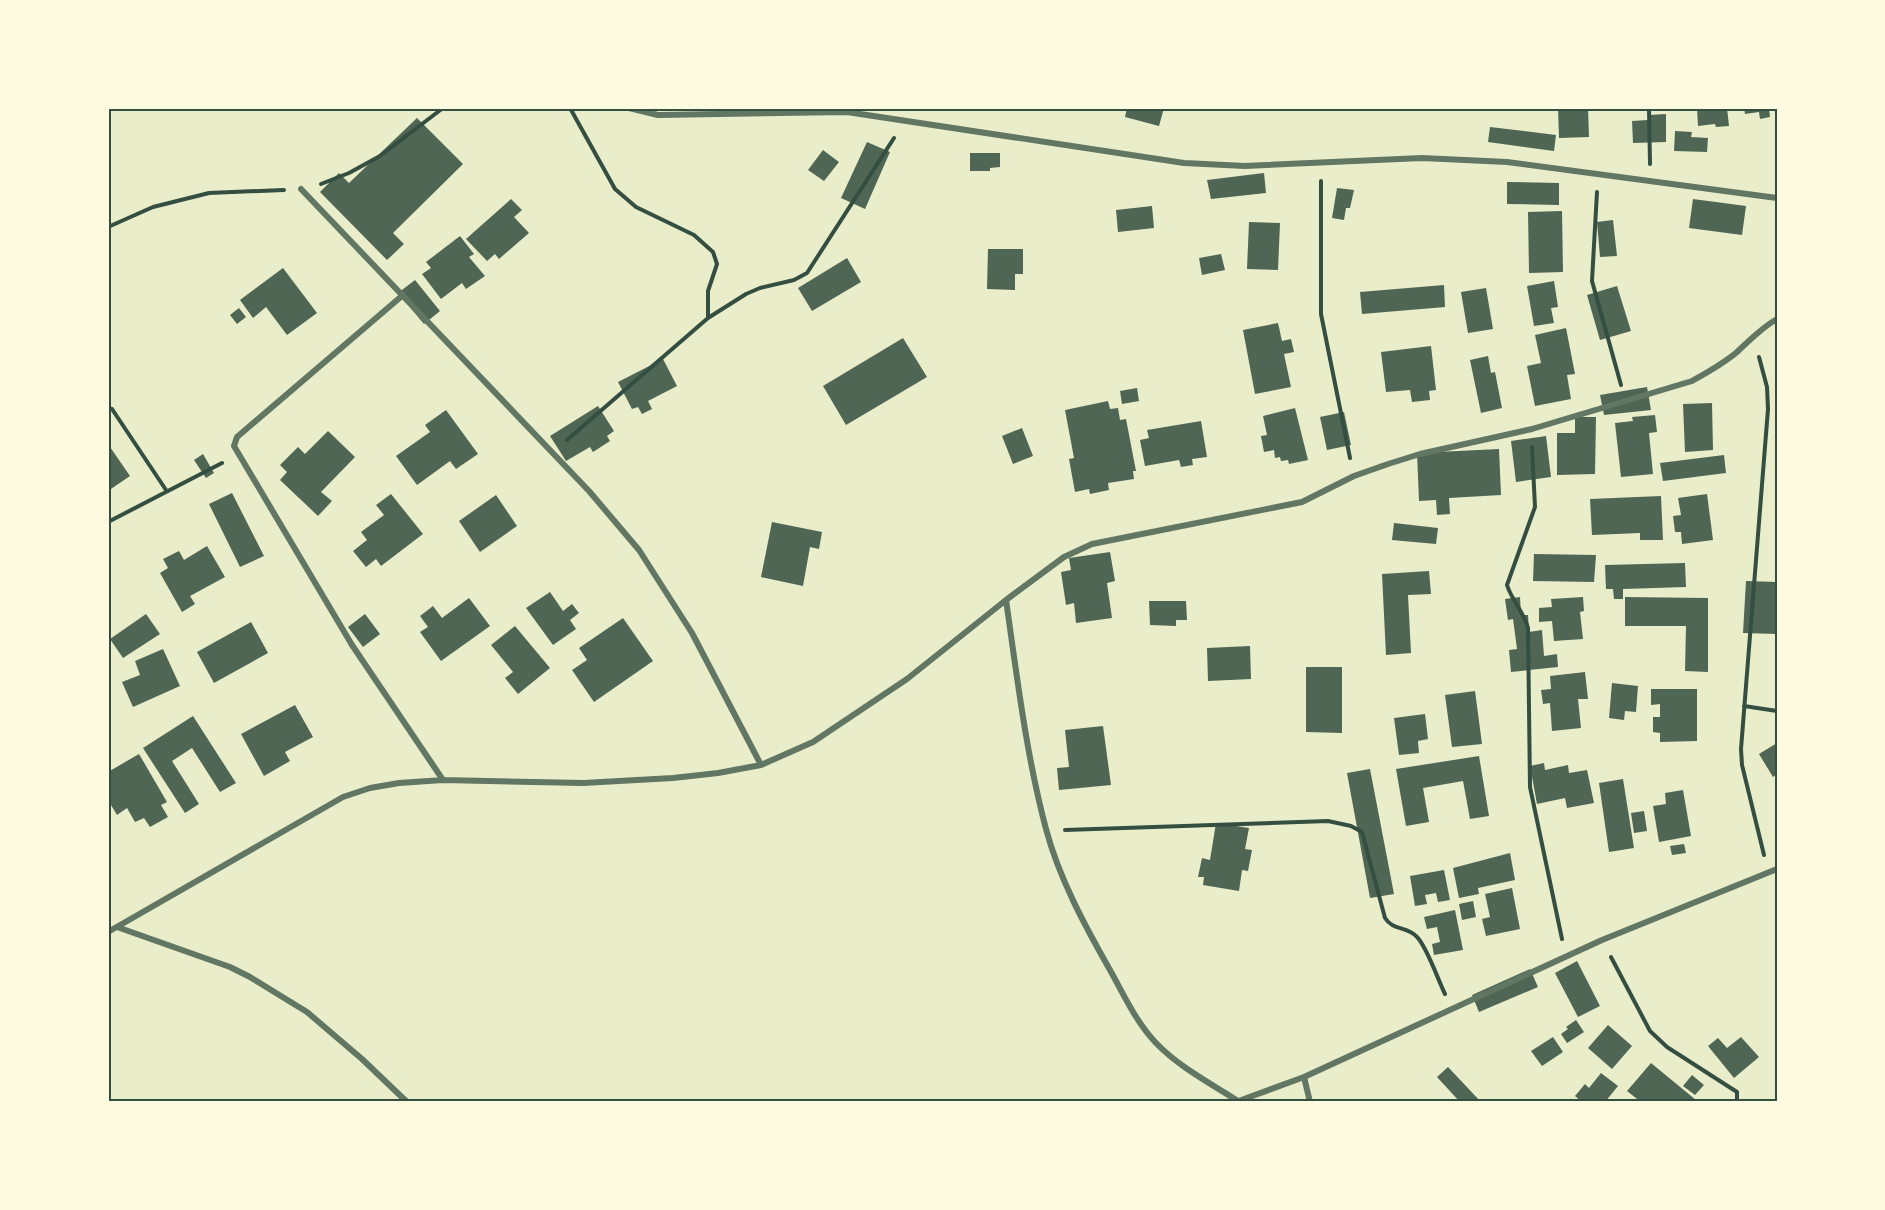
<svg xmlns="http://www.w3.org/2000/svg" width="1885" height="1210" viewBox="0 0 1885 1210" font-family="'Times New Roman',serif">
<style>
.building{fill:#4f6655}
.lines{fill:none;stroke-linecap:round;stroke-linejoin:round}
.path{stroke:#344e41;stroke-width:4}
.minor{stroke:#617663;stroke-width:6}
.neatline{fill:none;stroke:#344e41;stroke-width:2}
</style>
<rect width="100%" height="100%" fill="#e9edc9"/>
<path class="building" d="M1127,108H1164L1159,126L1125,117Z
M1558,108H1588L1589,137L1559,138Z
M1697,108H1727L1729,126L1716,127L1715,124L1698,126Z
M1744,108H1769L1770,117L1760,119L1759,112L1745,114Z
M1666,114V142L1633,143L1632,121L1648,120L1649,115Z
M417,118L463,164L393,233L404,244L387,260L320,192L339,173L349,183Z
M1490,127L1556,135L1554,151L1488,142Z
M1675,131L1692,132L1691,137L1708,138L1707,152L1674,151Z
M867,142L890,152L865,209L841,198Z
M823,150L839,162L824,181L808,170Z
M970,153H1000V167L990,168V171H970Z
M1264,173L1266,193L1211,199L1207,180Z
M1507,182L1559,183V205L1507,204Z
M1337,188L1354,190L1350,208H1346L1344,220L1332,218Z
M511,199L522,210L514,217L529,233L499,259L495,254L487,261L466,239Z
M1693,199L1746,206L1742,235L1689,228Z
M1152,206L1154,228L1118,232L1116,210Z
M1562,211L1563,272L1529,273L1528,212Z
M1613,220L1617,256L1600,257L1597,222Z
M1249,222L1280,223L1278,270L1247,269Z
M460,236L474,254L469,257L485,276L466,289L462,283L441,299L422,274L431,268L426,262Z
M988,249H1023V274H1015V290L987,289Z
M1221,254L1225,270L1202,275L1199,258Z
M847,258L861,282L812,311L798,288Z
M283,268L317,313L287,335L266,307L253,318L240,300Z
M415,280L440,311L424,324L398,293Z
M1554,281L1558,307L1551,308L1554,323L1534,326L1527,286Z
M1444,285L1445,307L1362,314L1360,292Z
M1617,286L1631,331L1600,340L1587,295Z
M1486,288L1493,329L1468,333L1461,292Z
M239,308L246,317L237,324L230,315Z
M1278,323L1282,341L1291,339L1294,352L1284,354L1291,387L1255,394L1243,330Z
M1566,328L1575,374L1567,375L1571,399L1535,406L1527,366L1541,363L1535,335Z
M903,338L927,377L846,425L823,386Z
M1431,346L1436,390L1429,391L1430,400L1412,402L1410,390L1386,392L1381,352Z
M1488,356L1491,373L1495,372L1502,408L1481,413L1470,360Z
M663,359L677,386L648,401L652,409L642,414L638,407L632,409L618,382Z
M1647,387L1651,410L1604,415L1600,395Z
M1137,388L1139,401L1122,404L1120,391Z
M1108,401L1110,409L1118,408L1120,420L1126,419L1136,471H1133L1134,479L1108,483L1109,490L1090,494L1089,489L1075,492L1069,459L1074,458L1065,410Z
M1712,403L1713,450L1685,452L1683,404Z
M598,406L614,431L607,436L610,441L593,452L590,447L566,461L550,436Z
M1295,408L1308,460L1289,464L1288,460L1281,461L1280,457L1275,458L1274,450L1264,452L1261,436L1267,435L1263,416Z
M446,410L478,454L456,469L450,461L417,485L396,456L430,432L425,425Z
M1344,412L1351,445L1327,450L1320,417Z
M1655,415L1657,432L1649,433L1653,474L1621,477L1615,423L1633,421L1632,417Z
M1575,417H1596L1595,474L1557,475V433H1575Z
M1201,421L1207,457L1192,459L1193,465L1181,467L1179,460L1145,466L1140,440L1149,438L1147,430Z
M1022,428L1033,456L1013,464L1002,436Z
M328,431L355,457L321,492L332,501L318,516L280,480L287,472L280,465L298,447L305,454Z
M1546,436L1551,477L1516,482L1511,441Z
M108,444L130,476L108,491Z
M1499,449L1501,495L1449,498L1450,514L1437,515L1436,500L1419,501L1417,453Z
M203,454L214,473L206,478L194,460Z
M1724,455L1726,473L1663,481L1660,463Z
M232,493L264,556L240,567L209,504Z
M391,494L423,534L381,566L376,559L366,567L353,551L367,540L361,532L384,515L376,505Z
M1707,494L1713,540L1682,544L1681,532H1675L1673,516L1681,515L1678,498Z
M496,495L517,526L480,552L459,521Z
M1661,496L1663,540H1640V533L1592,535L1590,499Z
M772,522L822,532L819,549L810,547L803,586L761,577Z
M1394,523L1438,528L1436,544L1392,540Z
M207,546L225,577L190,596L195,604L182,612L160,573L168,568L163,559L179,551L184,560Z
M1110,552L1115,581L1107,583L1112,618L1076,623L1074,603L1066,605L1061,572L1071,570L1069,558Z
M1534,554L1596,555L1594,582L1533,581Z
M1685,563L1686,587L1623,589V599H1614L1613,589H1606L1605,565Z
M1429,571L1431,594L1408,595L1411,653L1386,655L1382,574Z
M1746,581L1777,582V634L1743,633Z
M550,592L563,611L572,604L579,613L570,620L576,629L553,645L526,608Z
M1520,597L1521,615H1528L1529,632L1542,630L1544,656L1557,654L1558,667L1511,672L1509,650L1517,649L1513,619L1508,620L1505,599Z
M1583,597L1584,611L1580,612L1583,639L1554,641L1552,621L1539,622V608L1552,607L1551,599Z
M1625,597L1708,598V672L1685,671L1686,626H1625Z
M469,598L490,626L441,661L420,632L428,627L420,616L433,606L442,618Z
M1149,601H1186L1187,620H1176V626L1150,625Z
M146,614L160,634L123,658L110,639Z
M365,614L380,634L363,647L348,627Z
M623,618L653,661L594,702L572,670L587,660L579,648Z
M251,622L268,653L214,683L197,652Z
M515,626L550,668L518,694L505,678L513,672L491,645Z
M1250,646L1251,679L1208,681L1207,648Z
M163,649L180,686L133,707L122,682L140,675L135,661Z
M1306,667H1342V733L1306,732Z
M1585,672L1588,699H1578L1581,728L1552,731L1550,703L1543,704L1541,690L1551,689L1550,676Z
M1612,683L1638,686L1636,712L1625,711L1624,720L1609,718Z
M1651,689H1697V741L1660,742V733L1653,732V717H1660V704L1651,705Z
M1475,691L1482,744L1452,747L1445,695Z
M295,705L313,737L285,752L290,761L264,776L241,734Z
M1425,714L1428,739L1418,741L1419,753L1399,755L1394,718Z
M193,716L236,783L220,792L192,748L172,761L199,804L185,813L143,748Z
M1103,726L1111,785L1059,790L1057,768L1069,767L1065,730Z
M1777,743V774L1773,777L1759,754Z
M139,754L167,802L161,805L168,817L150,827L144,818L135,822L127,808L117,815L108,800V772Z
M1479,756L1489,816L1470,819L1463,781L1423,788L1429,822L1406,826L1396,769Z
M1544,763L1545,770L1568,765L1569,773L1587,770L1594,803L1567,808L1565,798L1537,804L1530,766Z
M1370,769L1394,894L1370,898L1347,773Z
M1623,779L1634,848L1609,852L1599,783Z
M1683,790L1691,836L1659,842L1653,806L1666,804L1665,793Z
M1644,811L1647,831L1634,833L1631,813Z
M1216,823L1249,828L1245,849L1252,850L1248,871L1242,870L1239,891L1203,885L1204,877H1198L1202,858L1210,860Z
M1684,844L1686,853L1672,855L1670,846Z
M1510,853L1515,880L1478,888L1479,894L1459,898L1453,868Z
M1444,870L1450,900L1438,902L1436,893L1425,895L1427,904L1415,906L1410,876Z
M1512,888L1520,929L1486,936L1482,919L1490,917L1485,894Z
M1473,901L1476,917L1462,920L1459,904Z
M1455,910L1463,950L1434,955L1432,944L1440,942L1437,927L1427,929L1424,917Z
M1577,961L1600,1006L1578,1017L1555,973Z
M1530,969L1538,987L1479,1012L1472,995Z
M1576,1020L1584,1032L1567,1043L1561,1034L1568,1029L1566,1027Z
M1608,1025L1632,1046L1612,1069L1588,1048Z
M1553,1037L1563,1052L1542,1066L1531,1051Z
M1741,1037L1759,1057L1734,1078L1708,1046L1718,1038L1727,1048Z
M1651,1063L1696,1100L1694,1102H1641L1627,1091Z
M1448,1067L1481,1102H1460L1437,1077Z
M1601,1073L1618,1086L1605,1102H1582L1575,1096L1585,1084L1589,1088Z
M1692,1075L1704,1085L1695,1095L1683,1086Z"/>
<g class="lines">
<path class="path" d="M570,108L615,189L636,207L694,235L713,252L717,264L708,291V318
M1649,108L1650,164
M1321,181V314L1350,458
M321,184L349,173L380,156L443,108
M1597,192L1592,281L1621,385
M108,227L153,207L209,193L284,190
M1759,357L1767,387L1768,409L1741,749L1742,765L1764,855
M108,408L112,409L166,490
M567,440L708,318L746,294L760,288L794,280L807,273L894,138
M1532,447L1535,507L1507,585C1512,601 1524,612 1528,628L1530,787L1562,939
M108,522L222,463
M1744,706L1777,711
M1065,830L1328,821L1351,826L1362,832L1385,918C1393,931 1408,926 1417,937C1427,947 1438,980 1445,994
M1611,957L1650,1031L1667,1047L1737,1092V1102"/>
<path class="minor" d="M629,108L658,115L847,112L1184,163L1245,166L1422,158L1507,162L1777,198
M301,189L589,491L639,550L692,633L761,765
M403,295L237,437L234,446L352,645L443,780
M1006,600C1017,676 1026,754 1046,829C1059,878 1085,926 1110,970C1124,995 1136,1022 1156,1043C1179,1067 1210,1083 1238,1101
M117,927L230,967L250,977L307,1012L362,1059L407,1102
M108,932L343,797L370,788L399,783L443,780L583,783L673,778L718,773L761,765L813,742L907,679L1006,600L1064,557L1092,544L1302,502L1354,476L1388,464L1420,454L1532,429L1692,381C1708,372 1723,364 1737,352C1750,340 1761,328 1777,319
M1304,1077L1310,1102
M1236,1102L1304,1077L1602,940L1777,869"/>
</g>
<rect width="1885" height="1210" fill="none" stroke="#fefae0" stroke-width="219"/>
<rect x="110" y="110" width="1666" height="990" class="neatline"/>
</svg>
